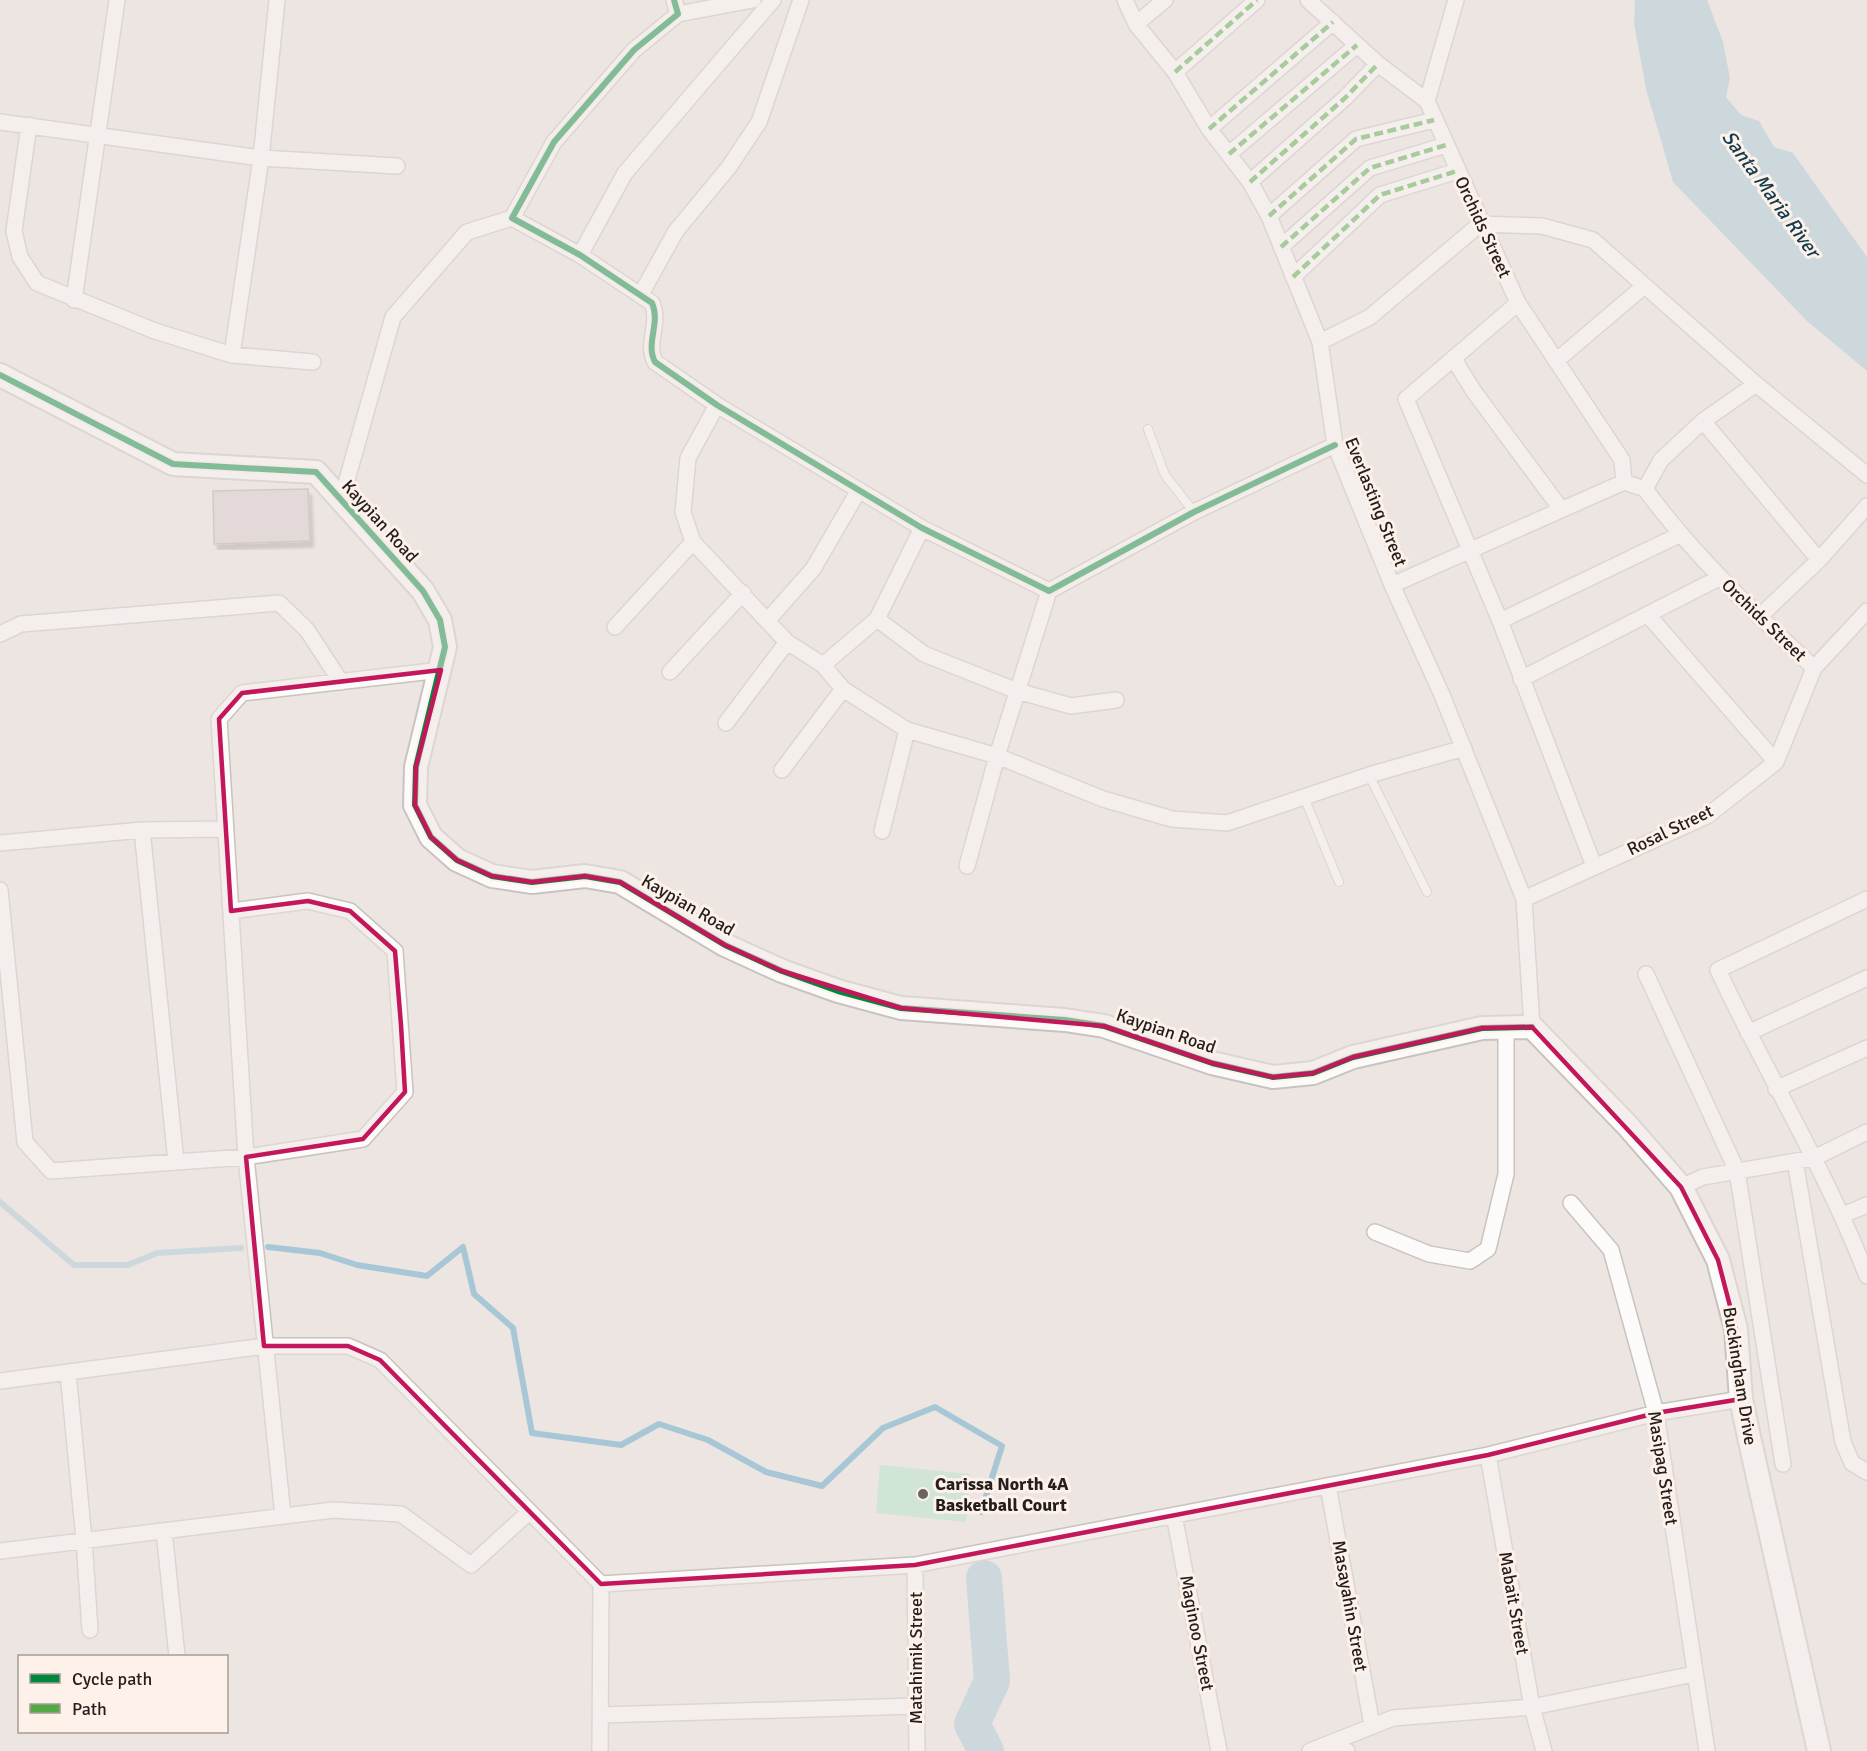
<svg xmlns="http://www.w3.org/2000/svg" width="1867" height="1751" viewBox="0 0 1867 1751" font-family="Signika,sans-serif">
<style>
.green{fill:#d0e5d5}
.water{fill:#a7c7d6}
.lines{fill:none;stroke-linecap:round;stroke-linejoin:round}
.stream{stroke:#a7c7d6;stroke-width:6}
.river{stroke:#a7c7d6;stroke-width:36}
.building{fill:#d8cbcc;stroke:#b0aaa9;stroke-width:1.5;filter:url(#shadow)}
.lane-casing{stroke:#c8c3c0;stroke-width:10}
.street-casing{stroke:#c8c3c0;stroke-width:18}
.secondary-casing{stroke:#c8c3c0;stroke-width:26}
.lane{stroke:#fcfbfa;stroke-width:8}
.street{stroke:#fcfbfa;stroke-width:15}
.secondary{stroke:#fcfbfa;stroke-width:22}
.quiet{stroke:#53aa43;stroke-width:4.5;stroke-dasharray:9 4.5;stroke-linecap:butt}
.cycleway-casing{stroke:#fef1ea;stroke-width:10}
.cycleway{stroke:#00873e;stroke-width:6}
.marked{fill:none;stroke:#c2185b;stroke-width:4.5;stroke-linejoin:round}
.poi-dot{fill:#6a6462;stroke:#fef1ea;stroke-width:2}
.labels{text-anchor:middle;dominant-baseline:central;stroke-width:6;stroke-linejoin:round;paint-order:stroke}
.street-label{font-size:18px;fill:#241f1d;stroke:#fef1ea}
.poi-label{font-size:18px;font-weight:bold;fill:#241f1d;stroke:#fef1ea;text-anchor:start}
.water-label{font-size:20px;font-style:italic;fill:#113c4e;stroke:#fef1ea}
</style>
<defs>
<filter id="shadow"><feDropShadow dx="3.5" dy="6" stdDeviation="1.5" flood-color="#0004"/></filter>
</defs>
<rect width="100%" height="100%" fill="#ece5e1"/>
<path class="green" d="M880,1465L970,1474L966,1522L876,1513Z"/>
<path class="water" d="M1635,0H1707L1723,42L1730,78L1726,97L1741,115L1759,121L1774,147L1793,153L1867,257V371L1807,321L1673,182L1646,89L1634,23Z"/>
<g class="lines">
<path class="stream" d="M0,1202L74,1265H128L157,1253L241,1248
M268,1247L320,1253L357,1265L427,1276L463,1247L474,1294L513,1328L532,1433L621,1445L659,1424L708,1440L766,1472L822,1486L883,1428L935,1407L1002,1446L981,1512"/>
<path class="river" d="M984,1578L992,1681L972,1724L986,1751"/>
</g>
<path class="building" d="M308,489L310,541L214,544L213,491Z"/>
<g class="lines">
<defs>
<path id="lane" d="M1148,429L1165,475L1194,512
M1369,775L1427,892
M1304,797L1339,882"/>
<path id="street" d="M674,0L678,14L634,50L554,142L512,218L580,255L652,303C661,323 645,343 655,362L717,405L922,528L1049,591L1194,512L1335,445
M1125,0L1136,24L1175,72L1209,129L1250,182L1269,216L1320,342L1335,445L1392,585L1442,695L1524,899L1532,1027
M1308,0L1378,64L1427,101L1518,303L1622,460L1624,482
M678,14L753,0
M1136,24L1165,0
M1175,72L1257,0
M1427,101L1456,0
M0,122L261,158L397,166
M29,125L14,231L20,257L37,283L155,331L232,355L313,362
M1209,129L1333,22
M1229,154L1357,45
M1250,182L1345,98L1378,64
M1269,216L1356,139L1434,120
M1281,247L1370,168L1446,145
M580,255L625,173L773,0
M1293,277L1380,195L1457,171
M641,294L676,231L729,167L759,122L801,0
M74,300L117,0
M1518,303L1406,399L1500,621L1594,866
M1320,342L1370,317L1480,224L1542,226L1593,240L1756,384L1867,475
M232,355L261,158L277,0
M1453,358L1475,393L1561,509
M1556,361L1643,287
M717,405L688,458L683,512L693,542L787,642L823,665L843,689L907,730L997,756L1103,799L1172,819L1227,823L1369,775L1464,748
M1703,421L1819,560
M1645,489C1695,557 1753,611 1814,668
M1645,489L1661,460L1703,421L1756,384
M341,501L393,317L467,232L512,218
M1392,585L1624,482L1645,489
M1648,615L1776,762
M1759,617L1819,560L1867,506
M877,619L924,654L1017,691L1071,706L1116,700
M767,621L813,569L859,490
M1500,621L1679,535
M615,627L693,542
M0,634L21,624L279,603L307,630L341,682
M823,665L877,619L922,528
M670,672L743,593
M1521,679L1719,578
M726,723L787,642
M782,770L843,689
M142,830L176,1162
M882,831L907,730
M0,843L142,830L225,829
M967,866L997,756L1049,591
M0,890L25,1142L51,1171L246,1157L363,1139L405,1092L395,951L350,911L308,901L231,911
M1524,899L1707,816L1776,762L1814,668L1867,611
M1867,899L1718,970C1766,1073 1826,1170 1867,1276
M1646,974L1737,1171L1783,1464
M1748,1033L1867,978
M1776,1089L1867,1048
M1795,1161L1843,1442L1852,1463L1867,1472
M1681,1187L1703,1177L1814,1158L1867,1132
M1571,1203L1611,1250L1656,1413L1707,1751
M1843,1215L1867,1205
M1375,1232L1429,1254L1470,1261L1488,1249L1506,1174V1027
M68,1372L84,1540L90,1630
M0,1381L264,1346H348L380,1360L601,1584L600,1751
M1488,1455L1532,1707L1544,1751
M1328,1486L1372,1725
M1174,1515L1219,1751
M283,1516L246,1157L219,719L242,693L441,670
M164,1531L177,1656
M0,1551L333,1510L401,1514L471,1565L529,1512
M915,1565L917,1751
M601,1584L915,1565L1488,1455L1656,1413L1741,1399
M601,1715L916,1706
M1322,1748L1347,1751
M1310,1751L1393,1718L1532,1707L1694,1674"/>
<path id="secondary" d="M0,375L173,464L316,472L423,591L440,620L445,647L416,767L415,805L431,837L457,860L492,876L532,882L585,876L620,882L725,945L782,971L838,991L901,1008L1065,1020L1104,1026L1212,1063L1273,1077L1313,1073L1353,1057L1482,1028L1532,1027L1627,1125L1681,1187L1718,1260L1736,1329L1741,1399L1749,1437L1819,1751"/>
</defs>
<use href="#lane" class="lane-casing"/>
<use href="#street" class="street-casing"/>
<use href="#secondary" class="secondary-casing"/>
<use href="#lane" class="lane"/>
<use href="#street" class="street"/>
<use href="#secondary" class="secondary"/>
<path class="quiet" d="M1175,72L1257,0
M1209,129L1333,22
M1229,154L1357,45
M1250,182L1345,98L1378,64
M1269,216L1356,139L1434,120
M1281,247L1370,168L1446,145
M1293,277L1380,195L1457,171"/>
<defs>
<path id="cycleway" d="M674,0L678,14L634,50L554,142L512,218L580,255L652,303C661,323 645,343 655,362L717,405L922,528L1049,591L1194,512L1335,445
M0,375L173,464L316,472L423,591L440,620L445,647L416,767L415,805L431,837L457,860L492,876L532,882L585,876L620,882L725,945L782,971L838,991L901,1008L1065,1020L1104,1026L1212,1063L1273,1077L1313,1073L1353,1057L1482,1028L1532,1027"/>
</defs>
<use href="#cycleway" class="cycleway-casing"/>
<use href="#cycleway" class="cycleway"/>
</g>
<path d="M0 0H1867V1751H0ZM441,670L416,767L415,805L431,837L457,860L492,876L532,882L585,876L620,882L725,945L782,971L901,1008L1104,1026L1212,1063L1273,1077L1313,1073L1353,1057L1482,1028L1532,1027L1681,1187L1718,1260L1736,1329L1741,1399L1656,1413L1488,1455L915,1565L601,1584L380,1360L348,1346H264L246,1157L363,1139L405,1092L401,1025L395,951L350,911L308,901L231,911L219,719L242,693Z" fill="#ece5e1" fill-opacity=".55" fill-rule="evenodd"/>
<path class="marked" d="M441,670L416,767L415,805L431,837L457,860L492,876L532,882L585,876L620,882L725,945L782,971L901,1008L1104,1026L1212,1063L1273,1077L1313,1073L1353,1057L1482,1028L1532,1027L1681,1187L1718,1260L1736,1329L1741,1399L1656,1413L1488,1455L915,1565L601,1584L380,1360L348,1346H264L246,1157L363,1139L405,1092L401,1025L395,951L350,911L308,901L231,911L219,719L242,693Z"/>
<circle class="poi-dot" cx="923" cy="1494" r="6"/>
<g class="labels">
<g class="street-label">
<text transform="translate(1483 227) rotate(65)">Orchids Street</text>
<text transform="translate(1376 502) rotate(68)">Everlasting Street</text>
<text transform="translate(380 521) rotate(48)">Kaypian Road</text>
<text transform="translate(1764 620) rotate(44)">Orchids Street</text>
<text transform="translate(1670 830) rotate(-26)">Rosal Street</text>
<text transform="translate(688 905) rotate(30)">Kaypian Road</text>
<text transform="translate(1166 1031) rotate(19)">Kaypian Road</text>
<text transform="translate(1740 1376) rotate(81)">Buckingham Drive</text>
<text transform="translate(1663 1468) rotate(81)">Masipag Street</text>
<text transform="translate(1514 1603) rotate(80)">Mabait Street</text>
<text transform="translate(1350 1606) rotate(80)">Masayahin Street</text>
<text transform="translate(1197 1633) rotate(79)">Maginoo Street</text>
<text transform="translate(916 1658) rotate(-90)">Matahimik Street</text>
</g>
<g class="poi-label">
<text x="935" y="1484">Carissa North 4A<tspan x="935" dy="21">Basketball Court</tspan></text>
</g>
<g class="water-label">
<text transform="translate(1771 194) rotate(54)">Santa Maria River</text>
</g>
</g>
<rect x="18" y="1655" width="210" height="78" fill="#fef1ea" stroke="#a79d98" stroke-width="1.5"/>
<rect x="30" y="1674" width="30" height="9" fill="#00873e" stroke="#a79d98" stroke-width="1.5"/>
<text x="72" y="1685" font-size="18" fill="#241f1d">Cycle path</text>
<rect x="30" y="1704" width="30" height="9" fill="#53aa43" stroke="#a79d98" stroke-width="1.5"/>
<text x="72" y="1715" font-size="18" fill="#241f1d">Path</text>
</svg>
